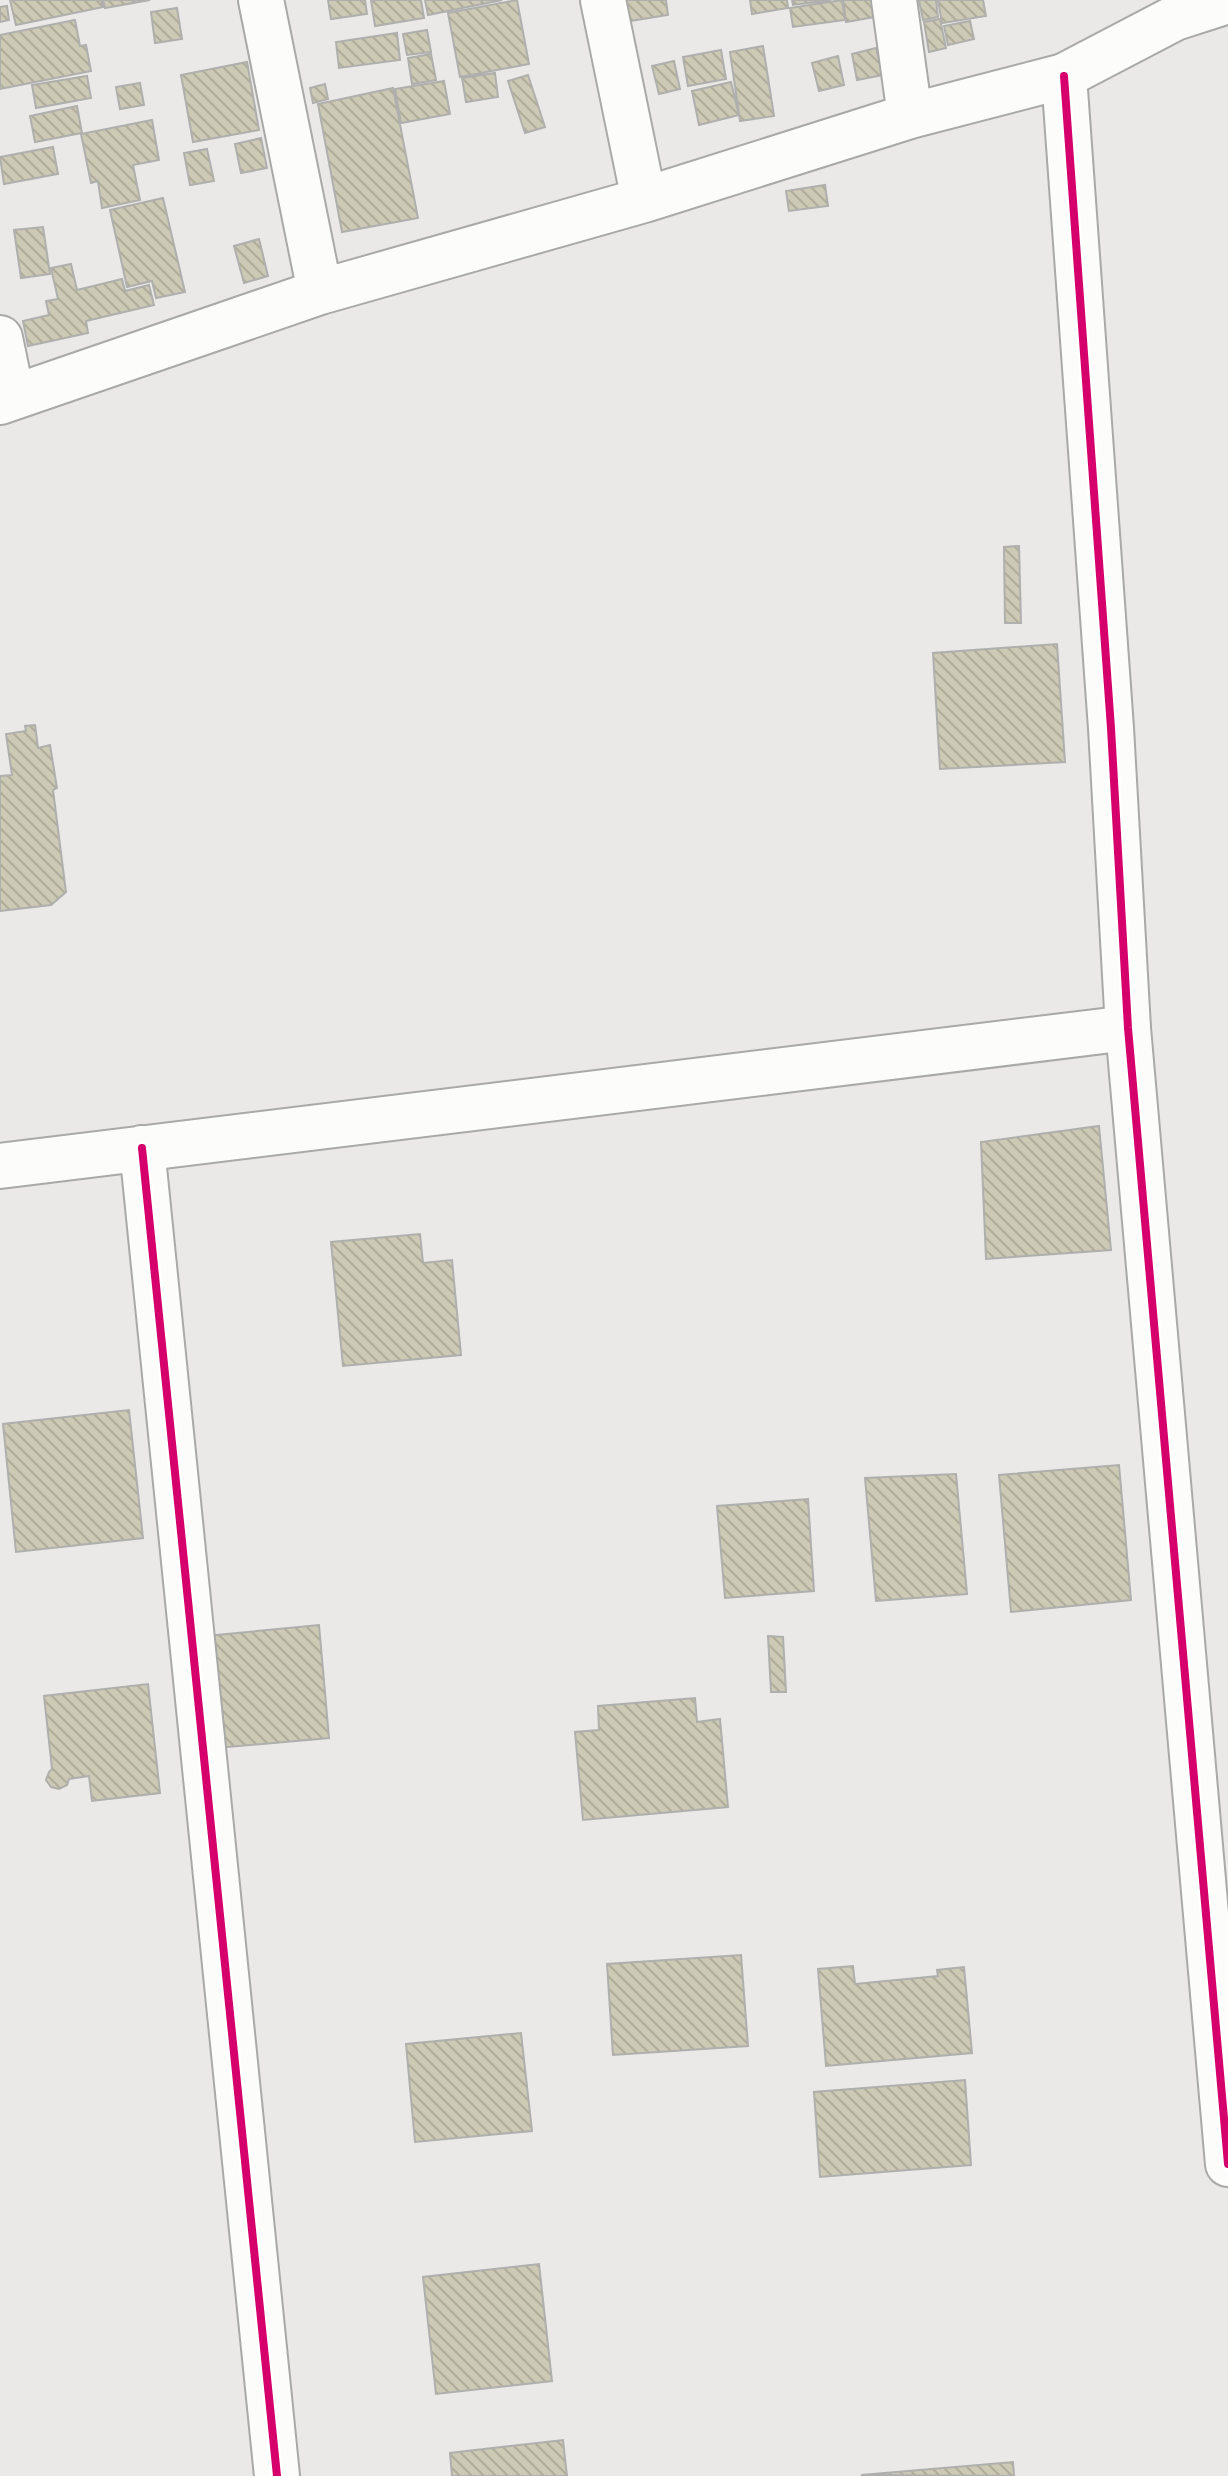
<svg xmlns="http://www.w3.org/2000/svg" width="1228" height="2476" viewBox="0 0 1228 2476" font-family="Inter,sans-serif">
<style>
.building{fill:url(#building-back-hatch);stroke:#afafad;stroke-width:2}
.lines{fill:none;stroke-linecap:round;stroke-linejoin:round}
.minor-casing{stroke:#a9a9a7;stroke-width:48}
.tertiary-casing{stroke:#a9a9a7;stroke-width:48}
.minor{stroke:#fcfcfb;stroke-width:44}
.tertiary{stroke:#fcfcfb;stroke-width:44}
.cycleway-casing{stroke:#fff;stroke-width:13}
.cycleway{stroke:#d6006c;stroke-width:8}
</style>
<defs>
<pattern id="building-back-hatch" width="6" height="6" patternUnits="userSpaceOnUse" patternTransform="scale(2)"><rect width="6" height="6" fill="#ccc9b4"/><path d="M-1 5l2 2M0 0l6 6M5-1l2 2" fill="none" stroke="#afac9a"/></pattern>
</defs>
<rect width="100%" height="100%" fill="#eae9e7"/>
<path class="building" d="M10,0H101L103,7L16,25Z
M103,0H150L105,8Z
M328,0H365L367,14L331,19Z
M371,0H421L424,18L375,26Z
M425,0H502L428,15Z
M517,0L529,64L460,77L448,13Z
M626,0H666L668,15L630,21Z
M750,0H787L788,8L752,14Z
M792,0H831L793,5Z
M842,0L845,20L793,27L790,8Z
M843,0H872L875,17L846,22Z
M919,0H936L938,17L923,20Z
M938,0H983L986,16L942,23Z
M7,6L9,20L0,22V7Z
M177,8L182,39L155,43L151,12Z
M940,19L946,48L929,52L924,22Z
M75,20L80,46L86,45L91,71L0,89V35Z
M970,21L974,39L948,45L944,26Z
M427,30L431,52L407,55L403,34Z
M397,33L400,60L339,68L336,42Z
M763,46L774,116L740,121L730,52Z
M876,48L883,75L857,80L852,54Z
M721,50L726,79L688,86L683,57Z
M431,54L436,80L412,84L408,58Z
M838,56L844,85L819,91L812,63Z
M674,61L680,89L659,94L652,66Z
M247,62L259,130L193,142L181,75Z
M495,73L498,97L466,102L462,78Z
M528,75L545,127L525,133L508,81Z
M87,76L91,98L36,108L32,85Z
M444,81L450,114L401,123L395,89Z
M731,82L739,115L699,125L692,91Z
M140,83L144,105L120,109L116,87Z
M325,84L328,99L313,103L310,88Z
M393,88L418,218L342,232L318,104Z
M77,106L82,133L35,142L30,116Z
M152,120L159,160L133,165L140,200L102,208L98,181L91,183L81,134Z
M261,138L267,168L241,173L235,144Z
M53,147L58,174L4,184L0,157Z
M207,149L214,181L190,185L184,153Z
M825,185L828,206L789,211L786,191Z
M163,198L185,292L156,298L152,281L127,287L110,210Z
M43,227L50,274L21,278L14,230Z
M259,239L268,276L244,283L234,246Z
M71,264L77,290L122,279L125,291L149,285L154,305L86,321L88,333L28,346L23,321L49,315L46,301L58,299L51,268Z
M1019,546L1021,623H1005L1004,547Z
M1057,644L1065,762L940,769L933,653Z
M35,725L38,748L50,745L57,788L53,790L66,892L51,905L0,911V776L12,775L6,734L26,731L25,726Z
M1099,1126L1111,1250L986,1259L981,1142Z
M420,1234L423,1263L452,1260L461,1355L343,1366L331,1242Z
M129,1410L143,1538L16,1552L3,1424Z
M1119,1465L1131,1600L1011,1612L999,1475Z
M956,1474L967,1594L876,1601L865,1478Z
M808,1499L814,1591L725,1598L717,1506Z
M319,1625L329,1738L216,1748L206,1636Z
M768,1636L783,1637L786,1692H771Z
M148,1684L160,1793L92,1801L89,1776L69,1779L67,1785L59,1789L51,1787L46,1780L49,1772L52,1769L44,1696Z
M695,1698L697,1722L720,1719L728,1807L583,1820L575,1732L599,1730L598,1706Z
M741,1955L748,2046L613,2055L607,1964Z
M853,1966L855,1984L938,1976L937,1970L964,1967L972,2053L826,2066L818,1969Z
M521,2033L532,2131L415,2142L406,2044Z
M965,2080L971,2165L820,2177L814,2092Z
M539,2264L552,2381L436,2394L423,2277Z
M563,2440L567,2476H452L450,2453Z
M1013,2462L1014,2476L861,2475Z"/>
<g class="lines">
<defs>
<path id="minor" d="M261,0L320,292
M603,0L644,200
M894,0L910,116
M0,338L12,396
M0,402L320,292L644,200L910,116L1064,76L1175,18L1228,1
M142,1148L277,2476
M0,1166L1128,1028"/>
<path id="tertiary" d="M1064,76L1111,728L1128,1028L1228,2164"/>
</defs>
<use href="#minor" class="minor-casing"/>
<use href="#tertiary" class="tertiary-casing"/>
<use href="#minor" class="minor"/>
<use href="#tertiary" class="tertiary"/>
<defs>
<path id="cycleway" d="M1064,76L1111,728L1128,1028L1228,2164
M142,1148L277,2476"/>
</defs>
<use href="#cycleway" class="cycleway-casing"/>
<use href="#cycleway" class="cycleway"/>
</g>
</svg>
